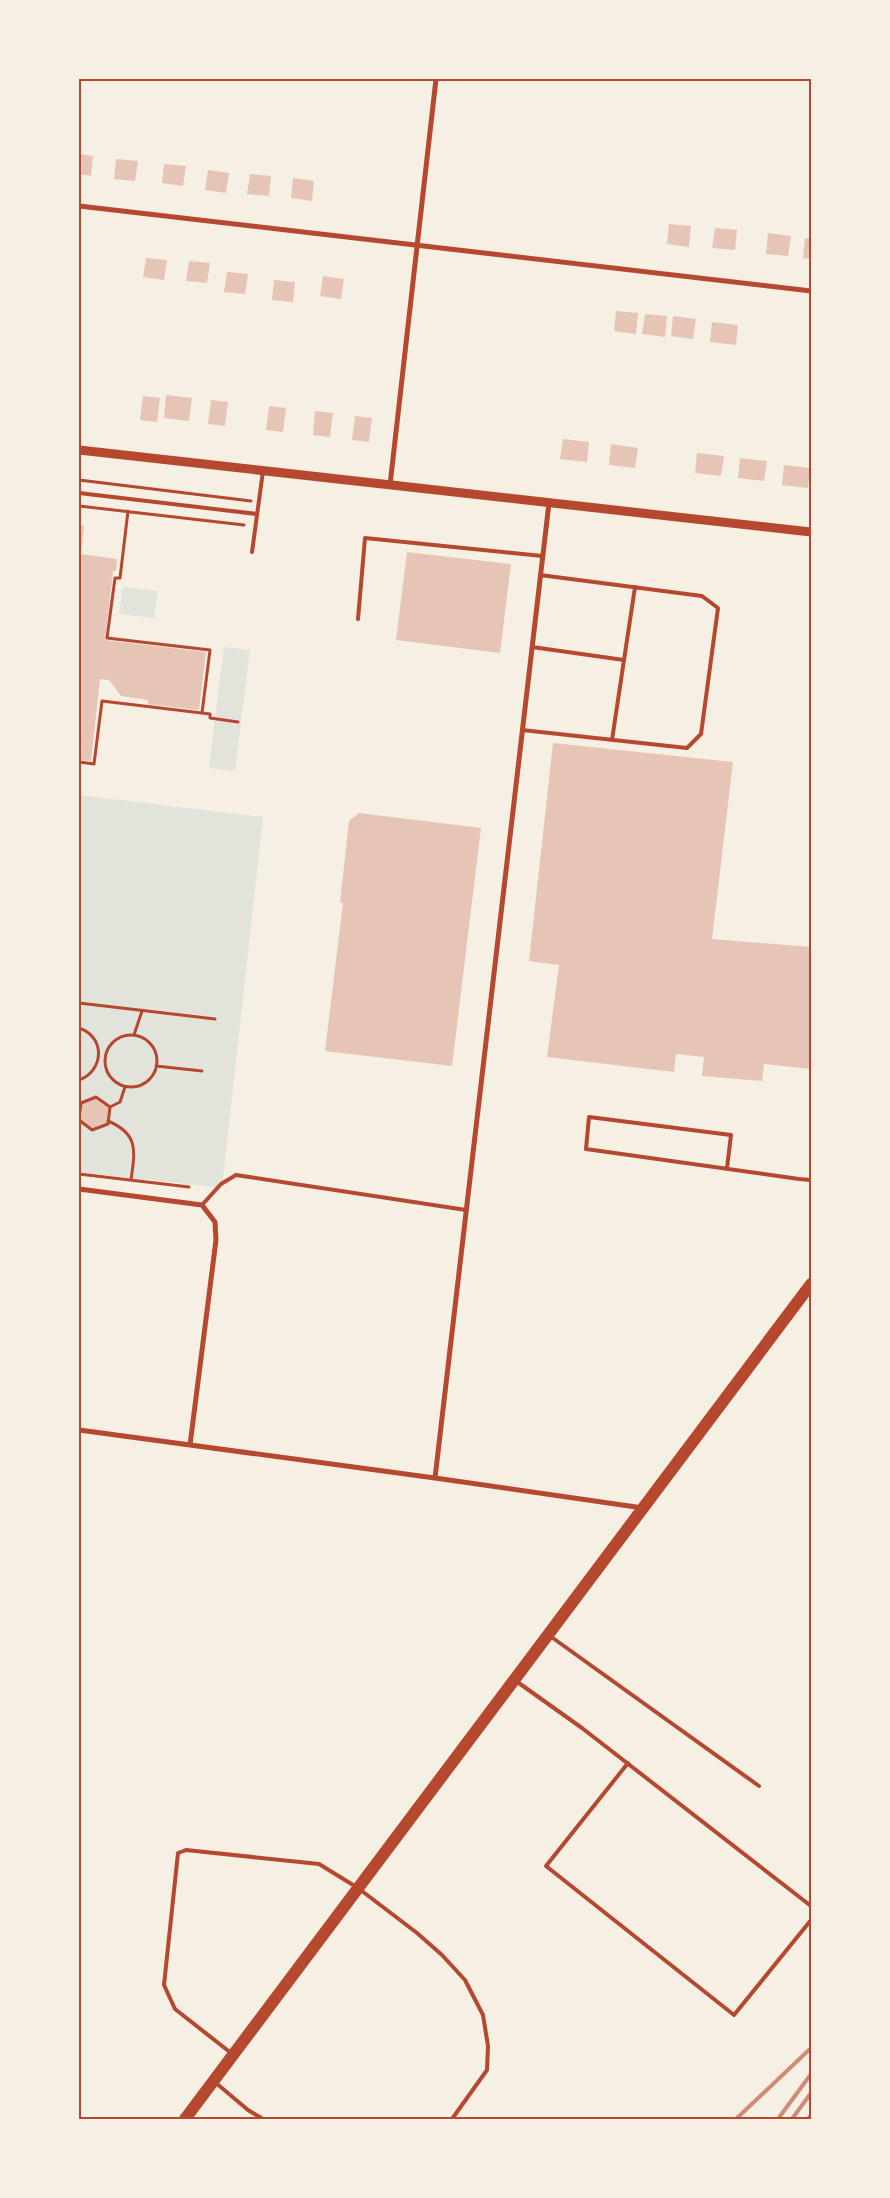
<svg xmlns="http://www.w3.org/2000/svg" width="890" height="2198" viewBox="0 0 890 2198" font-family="'Noto Serif',serif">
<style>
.green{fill:#e2e4dc}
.building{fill:#e6c5b7}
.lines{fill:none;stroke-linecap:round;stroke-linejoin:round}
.path{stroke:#b5482f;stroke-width:3}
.service{stroke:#b5482f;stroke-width:4}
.minor{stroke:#b5482f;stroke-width:5}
.tertiary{stroke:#b5482f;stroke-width:9}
.primary{stroke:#b5482f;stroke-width:12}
.rail{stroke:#cf8b77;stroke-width:4}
.neatline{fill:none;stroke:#b5482f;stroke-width:2}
</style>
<rect width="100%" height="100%" fill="#f6efe4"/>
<path class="green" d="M123,587L158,591L154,618L119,614Z
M224,647L250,650L235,771L209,768Z
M79,795L263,817L222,1188L79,1172Z"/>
<path class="building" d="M79,154L93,156L91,176L79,174Z
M116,159L138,161L135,181L114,179Z
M164,164L186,166L183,186L162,183Z
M208,170L229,173L226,193L205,190Z
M250,174L271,176L269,196L247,194Z
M293,178L314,181L312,201L291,198Z
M669,224L691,226L689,247L667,244Z
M715,228L737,230L735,250L712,248Z
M768,233L791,236L788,256L766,254Z
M805,238L811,239V259L803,258Z
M146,258L167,260L164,280L143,277Z
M189,261L210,263L207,283L186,281Z
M227,272L248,274L245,294L224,292Z
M323,276L344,279L341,299L320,296Z
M274,280L295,282L293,302L272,300Z
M616,311L638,313L636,334L614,331Z
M645,314L667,316L665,337L642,334Z
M673,316L696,319L693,339L671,336Z
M712,322L738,325L736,345L710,342Z
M166,395L192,398L189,421L164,418Z
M143,396L160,398L157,422L140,420Z
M211,400L228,402L225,426L208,424Z
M269,406L286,408L283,432L266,430Z
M315,411L333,413L330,437L313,435Z
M355,416L372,418L369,442L352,440Z
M563,439L589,442L587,462L560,459Z
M611,444L638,448L635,468L609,465Z
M697,453L724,456L721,476L695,473Z
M740,458L767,461L764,481L738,478Z
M784,465L810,468L808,488L782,485Z
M79,525L84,526L81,554L117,559L116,571H113L105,640L206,652L199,710L148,704V700L121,696L109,680L100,679L91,761L79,760Z
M407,552L511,564L500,653L396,640Z
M553,743L733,762L712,939L811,947V1069L764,1064L762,1081L702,1076L704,1057L676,1054L674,1072L547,1057L559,965L529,961Z
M359,813L481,828L452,1066L325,1051L343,903L340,902L349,821Z
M96,1098L109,1108L107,1123L92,1129L79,1120L81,1103Z"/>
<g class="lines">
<path class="path" d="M79,480L251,501
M79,506L244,525
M128,511L120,578H115L107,638L210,650L202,713
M79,762L94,764L102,701L210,714V718L238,722
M79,1003L215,1019
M79,1028C106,1037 104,1071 79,1080
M105 1061a26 26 0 1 1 52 0a26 26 0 1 1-52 0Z
M134,1035L142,1011
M156,1066L202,1071
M110,1107L120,1102L125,1087
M79,1118L81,1103L96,1097L110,1107L108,1124L92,1130L79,1120
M108,1121C139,1134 135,1151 131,1180
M79,1174L189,1187"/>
<path class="service" d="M79,493L257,514
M252,552L263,471
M358,619L365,538L542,556
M532,647L624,660L612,740
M624,660L635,587
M522,730L687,748L701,734L718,608L702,596L540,575
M727,1168L731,1135L589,1117L586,1149L799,1179L811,1180
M202,1205L221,1184L236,1175L466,1210
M550,1636L759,1786
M516,1681L582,1728L811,1906
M628,1763L546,1866L734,2015L811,1920
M231,2053L175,2009L164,1985L178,1853L186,1850L319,1864L358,1888L417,1933L442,1955L465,1980L483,2015L488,2046L487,2070L452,2119
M216,2083L248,2110L263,2119"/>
<path class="minor" d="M79,206L811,291
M390,485L436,79
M79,1189L202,1205L215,1222L216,1240L190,1445
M79,1430L435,1478L643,1508
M435,1478L549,503"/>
<path class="tertiary" d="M79,450L811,532"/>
<path class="primary" d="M185,2119L811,1284"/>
<path class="rail" d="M736,2119L811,2048
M778,2119L811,2074
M792,2119L811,2093
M808,2119L811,2115"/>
</g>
<rect width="890" height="2198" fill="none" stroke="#f6efe4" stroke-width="160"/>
<rect x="80" y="80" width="730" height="2038" class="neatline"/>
</svg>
